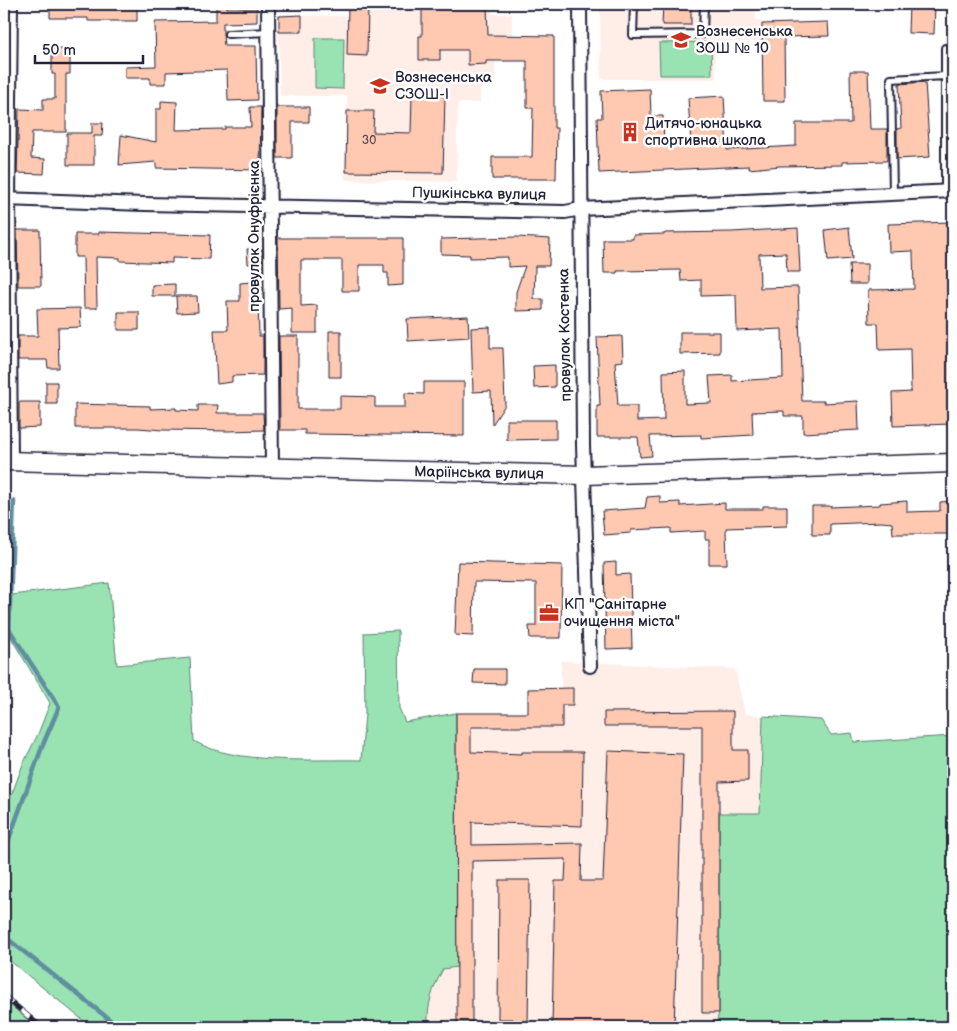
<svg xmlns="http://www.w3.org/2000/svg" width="957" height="1031" viewBox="0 0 957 1031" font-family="'Balsamiq Sans',sans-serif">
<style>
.built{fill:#ffeee8}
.green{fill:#99e2b2;stroke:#5e8276}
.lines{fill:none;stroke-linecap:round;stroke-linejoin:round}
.stream{stroke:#5e8e9f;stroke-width:4.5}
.building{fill:#fec8b1;stroke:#22223b}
.lane-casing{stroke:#22223b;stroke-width:10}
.street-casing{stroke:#22223b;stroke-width:16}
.secondary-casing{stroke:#22223b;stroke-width:21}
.lane{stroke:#fff;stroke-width:6}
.street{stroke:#fff;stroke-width:12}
.secondary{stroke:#fff;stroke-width:18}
.rail-casing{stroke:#22223b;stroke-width:5.5}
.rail{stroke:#fff;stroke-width:4;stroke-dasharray:11;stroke-linecap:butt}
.labels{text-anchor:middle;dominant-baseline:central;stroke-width:5;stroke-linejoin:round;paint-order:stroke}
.number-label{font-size:12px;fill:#594c58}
.poi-label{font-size:15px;fill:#22223b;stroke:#fff;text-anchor:start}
.street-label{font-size:15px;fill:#22223b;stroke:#fff}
</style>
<rect width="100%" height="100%" fill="#fff"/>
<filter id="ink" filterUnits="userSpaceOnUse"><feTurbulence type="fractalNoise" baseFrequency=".02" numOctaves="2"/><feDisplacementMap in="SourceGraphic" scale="10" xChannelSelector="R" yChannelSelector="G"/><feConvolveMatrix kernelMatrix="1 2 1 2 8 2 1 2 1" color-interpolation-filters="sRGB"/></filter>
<g filter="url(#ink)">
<path class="built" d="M371,4H491L492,14H512V35H495V76H481L480,103H458L456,182L345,180L347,96H280L278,15L347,16V5L371,6Z
M600,4H755L756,20H762V42H715L716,79H601Z
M561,661L735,669L745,714L763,716L760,813H719V1013L715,1027H428L427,1010L433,988L443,969L457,967L456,713L528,712V689L561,688Z"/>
<path class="green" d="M315,38H344L343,89L315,88Z
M711,42L712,75H660L659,43Z
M109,583L117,665L190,658L194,741C235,765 314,759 361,760L365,714L364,633L398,631L399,708L405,722L456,713L457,967L443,969C432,990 427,1004 428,1027H91L4,956V815L23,764L38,734L50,703L7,631L4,621V596Z
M763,716L821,720L831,735L852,733L854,742L953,736V1027H715L719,1013V813H760Z
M4,1000L37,1027H4Z"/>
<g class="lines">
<path class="stream" d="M4,853L42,747L59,707L9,629L14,501
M4,936L119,1027"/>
</g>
<path class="building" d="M50,4H137V21H88V18H50Z
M216,4H227V8H257V22L223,23V34L224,46H256L257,100L228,101L227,70L166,72V84H150V78H125V67L156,66L155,22L216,21Z
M422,4H487L488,35L554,36V128H557L556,179H492V157H532L533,108H527V61H486V64L468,65V50H440V60H419V36H422Z
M663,4H691V25H662Z
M909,4H935L934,34L908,33Z
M348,6H368L367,56L347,55Z
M302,15V32H279V16Z
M828,22L829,36L784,37L785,101H763L762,24Z
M52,49H70V74H66V132H32L31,158L45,159L44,174L17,173L19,109L43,110V99H55V74H52Z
M850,71H868L870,129H887V160L886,161L842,162V165L780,166L749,169V166L599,173L597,118H602L601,91L650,89L651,116H663L664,145L691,144L688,98L724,96L727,150L796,146V123H851Z
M925,82L930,157L897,159V129L901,128L899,84Z
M412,95L445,96L443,173L346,172L347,111H374L373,132L411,133Z
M161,101L177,102L176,130L225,129V127H251L250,107H261L260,170L156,168V162L119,165L121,135L156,142V109H161Z
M277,107H309V122H292V158H277Z
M92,123H103L102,136H94V165H67V133H92Z
M953,222V424L893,426L892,393L911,392L910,349L879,350L878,323H869L868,290L914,289L913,251L889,252L888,224Z
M849,227L852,259L828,261L825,230Z
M798,228L800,272H787L786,253L759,254L760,288L798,287L802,401H824V403L858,401L859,430L803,433V416H784V411L752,412L753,435L701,438V435L650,436L652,456L640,457L638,437H597V406H600L597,337L622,336L623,361L615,362L618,406H637V421L664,420L663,372L685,371V404L711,403L709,376L732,375V381L783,378L782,329L737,331L736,295L701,296V280L681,281L680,270L617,271V273H604L603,239H633V235L665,234V233L732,232Z
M17,230H40L41,286H18Z
M99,232L210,235L209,259L172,258V263L120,261V258L96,257L97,308H84L83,257H75V234H99Z
M518,237L550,239L549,266H535L534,299H543V310L516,311V292L525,266L508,267V257L470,258V255L441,254V239Z
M278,238H403V285L388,286V273H384V265H359V291H342V260H301V306L317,305V333H292V308L279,309Z
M247,249H262V263L248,264Z
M849,264H867V284H850Z
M252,282V301L258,300L259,336H263V375L232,376V382L217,384L214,330H228L227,301H240V283Z
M175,284V296H152V285Z
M176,296H197L198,312L177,313Z
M80,308L81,327L58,328L59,368H48L47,360H18V336H38L37,309Z
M118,312H139V330H118Z
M468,316L469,337L408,341L407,319Z
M490,327V348H503L505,405L492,425L491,391L473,392L471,328Z
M329,331H341V377H329Z
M680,332H720V353L680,354Z
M279,336H298V409H340V396L375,397V407H405V393L424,394V382H464V436L305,434V430H280Z
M555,365V387L534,388L533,366Z
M46,382H57V404H46Z
M19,402H40V427L19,428Z
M75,404L150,406V409L176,408V410L198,411V405H218L217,413H263L264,430L228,431L163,430L138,428H75Z
M507,420H556V439L507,440Z
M660,496V503L680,502V506L725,503V509H763V506H787V526L726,528L727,564H709V539H705V531L671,533V528L631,530V533L604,535L602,511L645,508L647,497Z
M907,501V512L940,511V502L953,501V534H893L892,523L881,522L830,524V535H812V506H830V507L880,505V503Z
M458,562L562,565L561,638H530L529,626H536V583L474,582L473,636L455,635Z
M616,562V575L630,574L632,648L606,649L604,563Z
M474,669H505V684L473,683Z
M573,688V705H562V727H471V752L522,754V752H583L582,826L472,822V845L582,843L581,881H603L608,751L683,754L674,1027H552L555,881H565L566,859L472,861V1022H457L456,713H528V689Z
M733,711V750H748V781L719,782V1013H702V726H604V712Z
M499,880H530L528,1027H513V1019H498Z"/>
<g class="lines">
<defs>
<path id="lane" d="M634,4L633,35L703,34L704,4
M228,34L269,32
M945,48V191
M893,194L891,79L945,76"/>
<path id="street" d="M11,4L9,199L11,461
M268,4L272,469
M580,4L583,445L590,666
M4,199L144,204L565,212L581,209L953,191"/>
<path id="secondary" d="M4,461L584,475L953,463"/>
</defs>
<use href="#lane" class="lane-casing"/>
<use href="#street" class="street-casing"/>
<use href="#secondary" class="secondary-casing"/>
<use href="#lane" class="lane"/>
<use href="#street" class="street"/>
<use href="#secondary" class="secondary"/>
<defs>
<path id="rail" d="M4,996L41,1027"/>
</defs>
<use href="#rail" class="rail-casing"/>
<use href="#rail" class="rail"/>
</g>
</g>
<defs>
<symbol id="school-bare" viewBox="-9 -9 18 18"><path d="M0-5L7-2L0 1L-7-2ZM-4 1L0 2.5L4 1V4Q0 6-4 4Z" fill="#c8321e" stroke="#fff" stroke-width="2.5" paint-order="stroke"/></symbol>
<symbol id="building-bare" viewBox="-9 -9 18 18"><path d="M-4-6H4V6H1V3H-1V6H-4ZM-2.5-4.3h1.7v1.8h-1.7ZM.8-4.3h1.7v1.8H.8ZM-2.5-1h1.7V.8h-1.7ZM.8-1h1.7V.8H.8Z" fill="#c8321e" stroke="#fff" stroke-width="2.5" paint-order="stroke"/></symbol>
<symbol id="office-bare" viewBox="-9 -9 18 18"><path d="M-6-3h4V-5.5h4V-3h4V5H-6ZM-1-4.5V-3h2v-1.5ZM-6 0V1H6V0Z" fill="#c8321e" stroke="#fff" stroke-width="2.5" paint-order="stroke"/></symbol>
</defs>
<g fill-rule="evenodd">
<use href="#school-bare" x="667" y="26" width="28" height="28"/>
<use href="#school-bare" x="366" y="72" width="28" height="28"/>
<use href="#building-bare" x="616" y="118" width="28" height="28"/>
<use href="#office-bare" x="535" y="599" width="28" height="28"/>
</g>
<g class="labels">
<g class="number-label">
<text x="369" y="140">30</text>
</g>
<g class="poi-label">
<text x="696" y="31">Вознесенська<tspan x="696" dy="17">ЗОШ № 10</tspan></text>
<text x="395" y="77">Вознесенська<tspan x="395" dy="17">СЗОШ-І</tspan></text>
<text x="645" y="123">Дитячо-юнацька<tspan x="645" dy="17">спортивна школа</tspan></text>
<text x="564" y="604">КП "Санітарне<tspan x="564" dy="17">очищення міста"</tspan></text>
</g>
<g class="street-label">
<text transform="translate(479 194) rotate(1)">Пушкінська вулиця</text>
<text transform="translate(254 236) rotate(-90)">провулок Онуфрієнка</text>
<text transform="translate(565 335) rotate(-91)">провулок Костенка</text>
<text transform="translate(479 473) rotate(1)">Маріїнська вулиця</text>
</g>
</g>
<rect width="957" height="1031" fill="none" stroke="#fff" stroke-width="20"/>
<rect x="10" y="10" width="937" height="1011" fill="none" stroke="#22223b" stroke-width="2" filter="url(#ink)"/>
<path d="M35 55v8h108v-8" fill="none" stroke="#22223b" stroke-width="2.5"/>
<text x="42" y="55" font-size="15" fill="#22223b" stroke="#ffffff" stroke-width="4" paint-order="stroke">50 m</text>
</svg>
